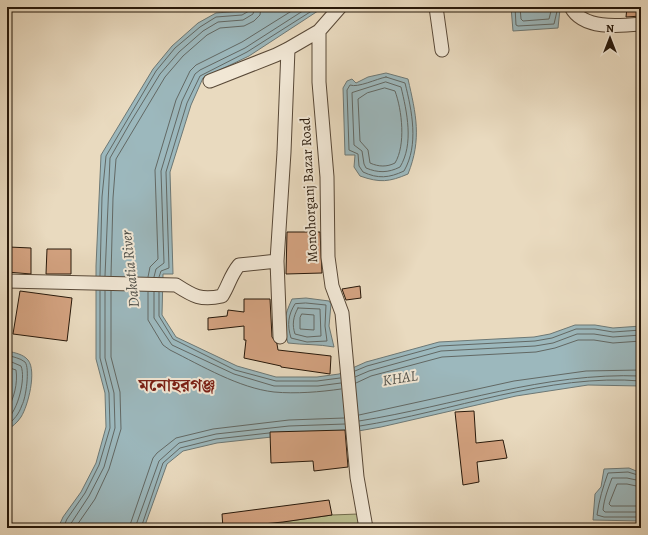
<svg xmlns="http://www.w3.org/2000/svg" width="648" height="535" viewBox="0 0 648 535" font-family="Alegreya,'Noto Serif Bengali',serif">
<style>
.green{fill:#bbbe8f;stroke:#716b4c}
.water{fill:#9cb8bd;stroke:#6d7875}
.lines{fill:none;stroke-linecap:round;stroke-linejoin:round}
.shore{stroke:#626864;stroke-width:1}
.building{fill:#d3a280;stroke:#27180a}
.minor-casing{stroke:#584837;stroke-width:15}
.minor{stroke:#f1e7d5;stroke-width:13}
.labels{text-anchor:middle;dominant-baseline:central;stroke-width:4;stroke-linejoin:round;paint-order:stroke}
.street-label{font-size:14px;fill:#27180a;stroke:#f1e7d5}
.water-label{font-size:15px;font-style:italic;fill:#505049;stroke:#f1e7d5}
.district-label{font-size:18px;font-weight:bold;fill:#7a1f14;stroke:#f1e7d5}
</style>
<rect width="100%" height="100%" fill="#e9dabf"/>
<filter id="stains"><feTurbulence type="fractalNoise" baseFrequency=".005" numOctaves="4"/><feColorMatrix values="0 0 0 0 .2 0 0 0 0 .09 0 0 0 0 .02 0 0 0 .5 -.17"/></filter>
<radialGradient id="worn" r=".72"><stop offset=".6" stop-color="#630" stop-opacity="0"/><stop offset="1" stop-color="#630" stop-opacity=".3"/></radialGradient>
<path class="green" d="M358,514L360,528H239L332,515Z"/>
<path class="water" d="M250,7H324L249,56L203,78L191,105L170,172L173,274H163L162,315L176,337L237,366L276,377H317L339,374L366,362L439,342L534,337L550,334L575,325H595L613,328L641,326V386L588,385L516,396L381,427L347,433L290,435L217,443L183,451L167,464L144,528H58L63,517L81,492L96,463L106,427L105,393L96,359V266L101,155L153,69L172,46L198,23L216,13L241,11Z
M511,7H566V9H560L558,28L513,31Z
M386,73L408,79C416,114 422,139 408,174C389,182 380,183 360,176L354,167L355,155H345L343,88L347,81L352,79L356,83L368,77Z
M306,298L329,301L331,304L329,326L334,347C318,344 304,345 288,343C282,324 284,317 292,299Z
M8,351C15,353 23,354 28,360C37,371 28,406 21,417C17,423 13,426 7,430Z
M629,468L641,473L640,521L593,520L595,494L601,487L604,469Z"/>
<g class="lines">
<path class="shore" d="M515,7L516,25L518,26L554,24L558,7
M520,7L521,19L523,21L549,19L552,7
M386,77L405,83C412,111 419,145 404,171C389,178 378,179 363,172L359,166L358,154L349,150L347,90L350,85C358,88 376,79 386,77Z
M386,82L401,87C407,112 414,144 400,167C388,173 378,173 366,168L364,164L362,151L354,145L352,93Z
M385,88L395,91C402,110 406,145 395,163C387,167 379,167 370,163L368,150L360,141L358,99L367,93Z
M100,276L102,197L106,156L156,71L175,48L200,27L216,17L242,15L249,11L250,7
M105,276L110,158L130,123L160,74L179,52L203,31L218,22L243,20L253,14L255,7
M111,276L113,198L116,159L165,77L183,56L207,35L220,28L244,26L254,21L260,15L261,7
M148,277L150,267L158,259L155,170L176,100L190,71L196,65L242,42L298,7
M154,277L156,269L164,263L161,171L182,101L195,74L200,70L245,48L309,7
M159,277L161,271L169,268L166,172L187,103L200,76L247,52L318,7
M148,292V320L163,345L170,350C202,366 239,388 274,392C296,394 320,392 341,389
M154,292V318L172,345L234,374L274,386H318L341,383
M159,292V316L173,339L235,370L276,381H317L340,378
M306,303L326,305L325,326L327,341L307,342L291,338C287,325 288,315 295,304Z
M298,308L320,309L321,336L307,337L295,334C292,325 293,317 298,308Z
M302,314L314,315V330L300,329V318Z
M7,355C13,357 20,358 25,362C30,368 26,398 22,405C19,414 14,420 7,425
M7,360L21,366C26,378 18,411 7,419
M7,367L16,370C18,383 14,399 7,410
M355,371L367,366L440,346L535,341L552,338L576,329H595L613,332L641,330
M355,377L369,371L441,351L535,346L553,343L577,334H594L613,337L641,335
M356,383L371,376L442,357L536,352L555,348L578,340H594L613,343L641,341
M359,415L514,381L586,371L641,370
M359,421C454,406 544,372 641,376
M360,426C450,412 550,373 641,381
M641,476L628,472L608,473C603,487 599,500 597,515L604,517H641
M641,481L627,478H612C608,489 604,499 603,510L605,512H641
M641,487L627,484H617L609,504L611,506H641
M63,528L67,519L85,493L99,465L110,428L109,393L100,358V291
M68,528L89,496L104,467L115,428L114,393L105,358V291
M75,528L95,499L109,469L121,429L120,392L111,357V291
M129,528L153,458L157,453L176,438L213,429L289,420L344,418
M135,528L159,461L179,443L216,434L289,426L345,424
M141,528L163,463L180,448L216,439L269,433"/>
</g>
<path class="building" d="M627,7H641V16L626,17Z
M287,232H320L322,273L286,274Z
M9,247L31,248V274L7,272Z
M47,249H71V274H46Z
M360,286L361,298L346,300L342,289Z
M20,291L72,298L67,341L13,334Z
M244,299H270L272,337L277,344L278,350L331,356L330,374L281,367V366L244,358L246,340H244V326L208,330V318L227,316L228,310L244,312Z
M474,411L476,443L503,440L507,458L477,462L479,482L463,485L455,412Z
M345,430L348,467L314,471L313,461L271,463L270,432Z
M329,500L332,515L283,522L223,528L222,514Z"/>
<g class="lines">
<defs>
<path id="minor" d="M436,7L442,50
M571,7C583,30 620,26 641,24
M319,31V82L327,177L328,257L332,286L342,313L357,477L366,528
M210,81L276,55L288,49L319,31L340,7
M7,281L176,285C193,296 201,301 222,296C229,285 230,276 239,265L277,261
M280,337L277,261L284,152L288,49"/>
</defs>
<use href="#minor" class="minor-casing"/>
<use href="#minor" class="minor"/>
</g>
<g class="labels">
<g class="street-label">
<text transform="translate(309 190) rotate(-93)">Monohorganj Bazar Road</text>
</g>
<g class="water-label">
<text transform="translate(130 269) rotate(-96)">Dakatia River</text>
<text transform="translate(400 378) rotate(-9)">KHAL</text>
</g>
<g class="district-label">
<text x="177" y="385">মনোহরগঞ্জ</text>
</g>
</g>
<rect width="648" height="535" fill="none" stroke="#e9dabf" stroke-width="24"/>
<rect x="8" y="8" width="632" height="519" fill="none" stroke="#27180a" stroke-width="2"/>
<rect x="12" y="12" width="624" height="511" fill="none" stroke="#27180a"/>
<g transform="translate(610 38)" stroke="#f1e7d5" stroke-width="3" paint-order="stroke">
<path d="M0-3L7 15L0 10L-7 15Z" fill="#27180a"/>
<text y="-6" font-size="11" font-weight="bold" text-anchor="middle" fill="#27180a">N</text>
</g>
<rect width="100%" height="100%" filter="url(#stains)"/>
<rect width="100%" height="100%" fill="url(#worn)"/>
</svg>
